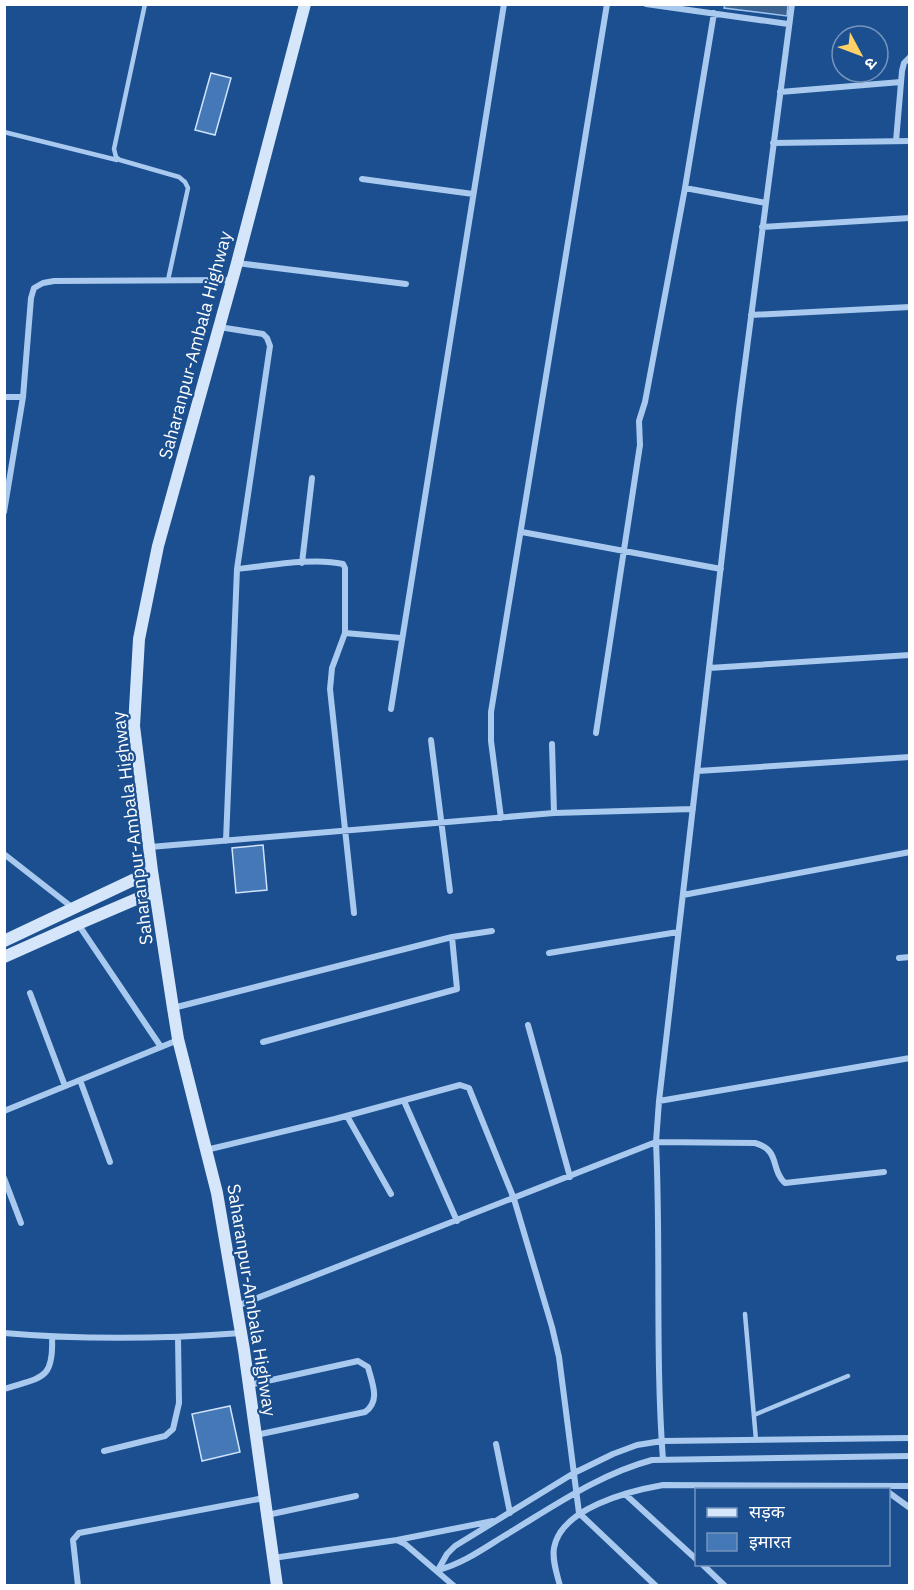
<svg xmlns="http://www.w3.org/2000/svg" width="914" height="1590" viewBox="0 0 914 1590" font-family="'IBM Plex Sans','Noto Sans Devanagari',sans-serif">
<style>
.water{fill:#3c6290;stroke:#9cc4f0;stroke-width:1.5}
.building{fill:#4478b7;stroke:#cfe3fa;stroke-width:1.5}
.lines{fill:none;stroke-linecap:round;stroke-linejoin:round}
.service{stroke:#a9c9ee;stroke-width:4.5}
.minor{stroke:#a9c9ee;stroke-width:6}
.secondary{stroke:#d6e6fa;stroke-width:12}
.labels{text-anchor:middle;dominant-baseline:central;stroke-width:4.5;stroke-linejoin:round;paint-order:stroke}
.street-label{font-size:18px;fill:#fff;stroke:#1b4f8f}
</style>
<rect width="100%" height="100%" fill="#1b4f8f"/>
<path class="water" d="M725,4H788V5L787,16L724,8Z"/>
<path class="building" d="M211,73L231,78L215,135L195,130Z
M263,845L267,890L236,893L232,848Z
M230,1406L240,1452L202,1461L192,1414Z"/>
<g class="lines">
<path class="service" d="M145,4L114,149L116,157L120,160L179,177L185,182L188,188L168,280
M4,132L117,160
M745,1314L756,1440
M754,1415L848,1376"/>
<path class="minor" d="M646,4L788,24
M780,92L901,82
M896,141L902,71L904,63L910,57
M773,143L910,141
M362,179L473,194
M685,188L766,203
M762,227L910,218
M237,263L406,284
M751,315L910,307
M219,327L263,334L267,338L270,346L237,569L226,841
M4,397H23
M4,512L23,397L31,298L34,288L43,283L54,281L232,280
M522,532L721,569
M302,563L312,478
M237,569C267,566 314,557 343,564L345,568V633L332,668L330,689L354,913
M345,633L401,638
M709,668L910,655
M391,709L504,4
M596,733L640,445L639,421L645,402L685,188L714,13
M431,740L450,891
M552,744L554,813
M698,771L910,757
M501,818L491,741V712L607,4
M150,847L554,813L693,809
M4,854L73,908
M683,895L910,852
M78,924L161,1047L178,1040
M549,953L678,932
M899,958L910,957
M30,993L65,1086
M173,1008L452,937L492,931
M528,1025L570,1177
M263,1042L457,989L452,937
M80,1080L110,1162
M404,1101L457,1221
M659,1101L910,1058
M4,1111L161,1047
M347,1116L391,1194
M206,1150L335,1119L460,1085L469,1088L514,1199L552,1327L559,1357L579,1513L656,1586
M4,1178L21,1223
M237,1306L656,1142L659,1101L739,409L792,4
M4,1333C83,1340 162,1339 241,1333
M249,1385L358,1361L368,1367C372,1383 381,1401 365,1412L256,1435
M4,1389C41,1377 54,1381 52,1337
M496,1444L510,1513
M104,1451L165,1436L173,1429L179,1403L178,1337
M663,1460C655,1354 661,1248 656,1142L755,1143C781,1150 770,1170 785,1183L884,1172
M888,1492L910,1508
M625,1494L696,1559
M267,1515L356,1496
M397,1540L493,1521
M273,1558L397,1540L405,1544L454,1586
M702,1564L725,1586
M438,1570L447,1554L455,1546L574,1473L613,1454L637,1445L662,1441L910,1438
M438,1570C462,1564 483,1549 504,1536C551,1508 599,1474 652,1460L910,1456
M78,1586L73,1540L79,1533L264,1498
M560,1586C557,1574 552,1560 554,1548C561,1508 629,1491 663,1485L910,1486"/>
<path class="secondary" d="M4,941L152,871
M4,957L78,924L155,891
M277,1586L244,1350L217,1193L178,1039L173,1008L152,871L134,726L139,639L158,546L237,263L305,4"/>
</g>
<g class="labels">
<g class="street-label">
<text transform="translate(195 345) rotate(-75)">Saharanpur-Ambala Highway</text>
<text transform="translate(132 828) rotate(-97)">Saharanpur-Ambala Highway</text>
<text transform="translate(252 1300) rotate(81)">Saharanpur-Ambala Highway</text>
</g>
</g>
<rect width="914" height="1590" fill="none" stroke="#ffffff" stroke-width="12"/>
<rect x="695" y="1488" width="195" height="78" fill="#1b4f8f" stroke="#7695bc" stroke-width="1.5"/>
<rect x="707" y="1508" width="30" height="9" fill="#d6e6fa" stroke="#7695bc" stroke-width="1.5"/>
<text x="749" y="1518" font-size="18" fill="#ffffff">सड़क</text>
<rect x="707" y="1533" width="30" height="18" fill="#4478b7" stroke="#7695bc" stroke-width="1.5"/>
<text x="749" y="1548" font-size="18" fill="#ffffff">इमारत</text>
<g transform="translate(860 54) rotate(131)"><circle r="28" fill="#1b4f8f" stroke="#7695bc" stroke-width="1.5"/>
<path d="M0-4.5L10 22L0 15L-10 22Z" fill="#ffd166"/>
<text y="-9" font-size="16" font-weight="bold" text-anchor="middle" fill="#ffffff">उ</text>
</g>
</svg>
